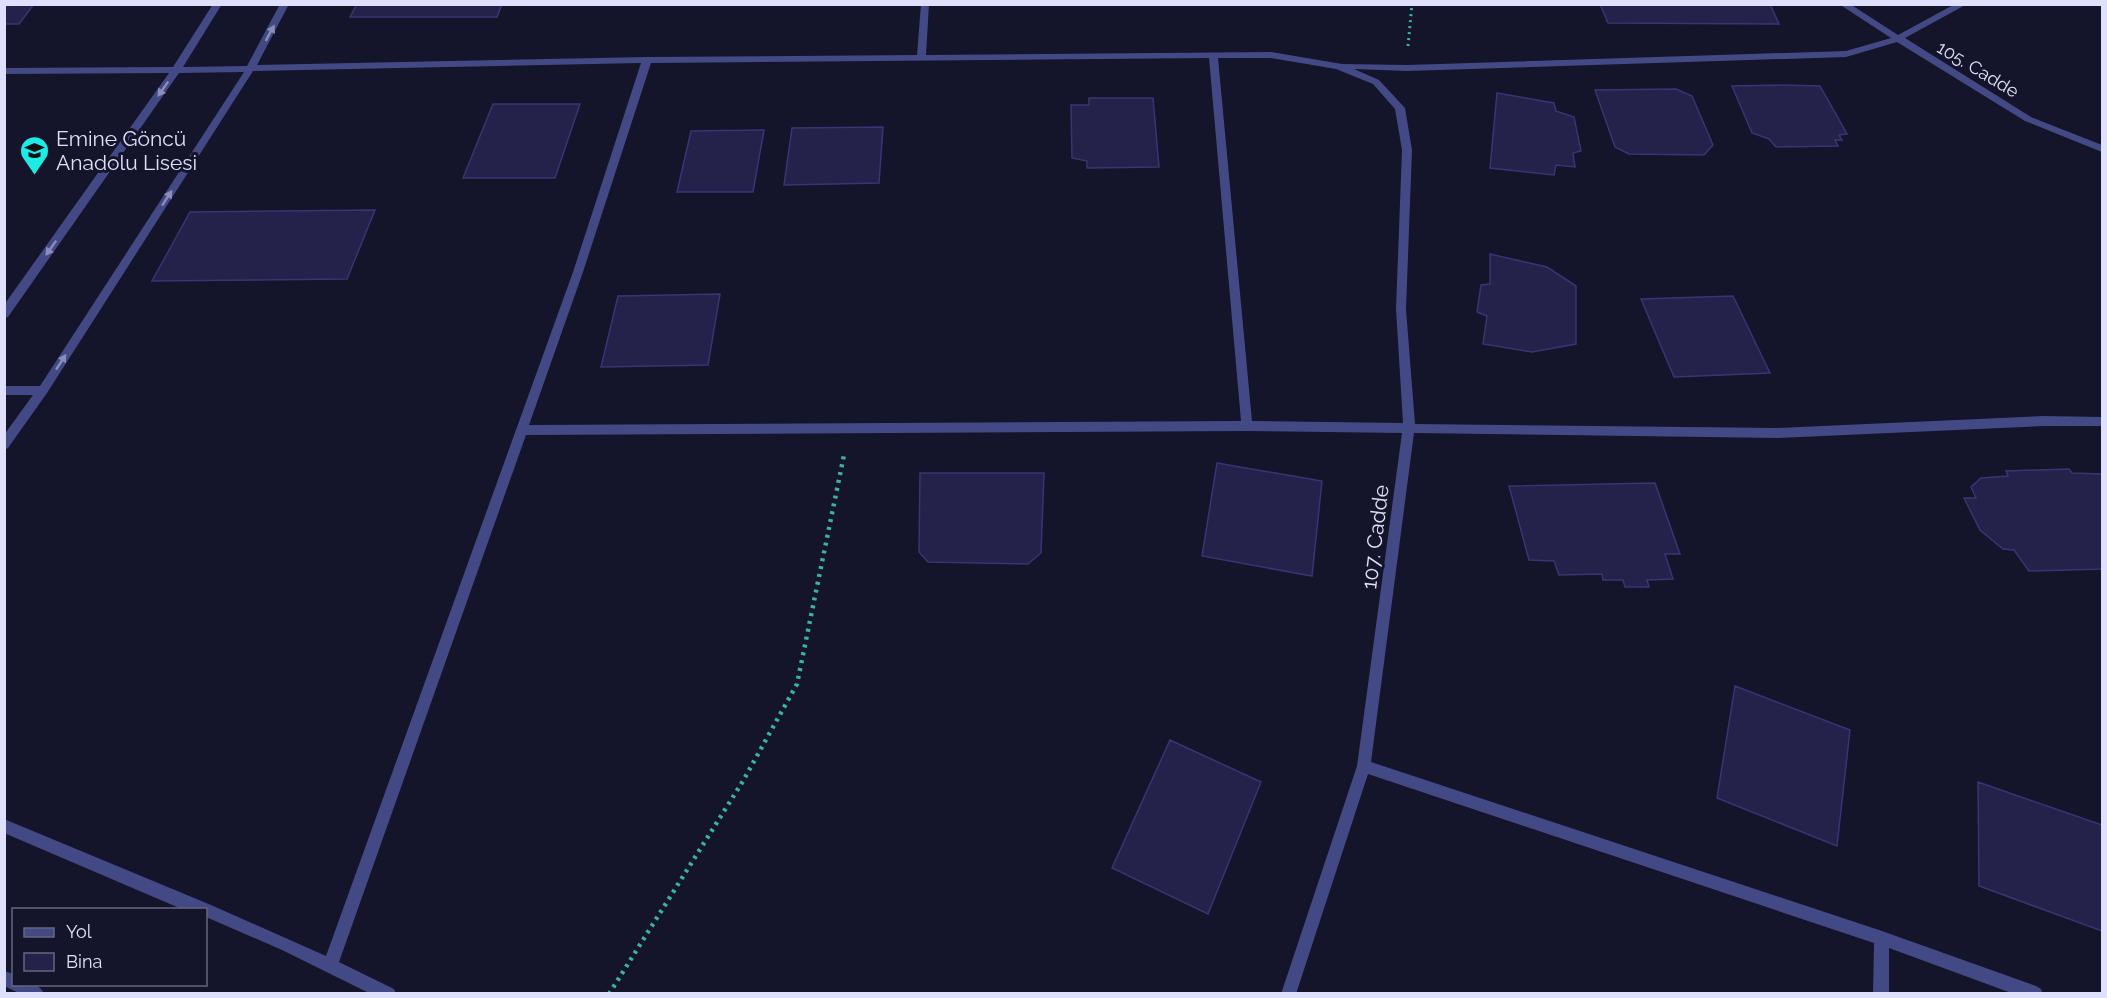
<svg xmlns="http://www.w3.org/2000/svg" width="2107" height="998" viewBox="0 0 2107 998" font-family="Raleway,sans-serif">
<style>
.building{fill:#24214a;stroke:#393574;stroke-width:1.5}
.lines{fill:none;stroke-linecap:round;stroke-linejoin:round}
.path-far1{stroke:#3cb49d;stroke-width:3;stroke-dasharray:2 4;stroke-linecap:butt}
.path{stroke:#3cb49d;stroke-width:4.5;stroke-dasharray:3 5;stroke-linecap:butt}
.street{fill:#434985;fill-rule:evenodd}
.oneway{fill:#898dbb}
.labels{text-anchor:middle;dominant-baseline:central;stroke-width:6;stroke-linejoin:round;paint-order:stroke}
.far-street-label{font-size:18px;fill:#dfe0fc;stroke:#14142a}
.poi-label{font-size:21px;fill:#dfe0fc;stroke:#14142a;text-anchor:start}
.street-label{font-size:21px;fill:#dfe0fc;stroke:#14142a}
</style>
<rect width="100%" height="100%" fill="#14142a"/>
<path class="building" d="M4,4H34L19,24H4Z
M357,4H502L497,17H350Z
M1600,4H1770L1779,24L1608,23Z
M1784,85L1820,86L1847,134L1839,135L1842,140H1835L1838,146L1776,147L1769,139L1752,133L1732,86Z
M1676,89L1692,96L1713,145L1704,155L1629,154L1615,147L1595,90Z
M1497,93L1554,103L1556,111L1574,117L1581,151L1573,153L1575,167L1556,165L1554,175L1490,168Z
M1089,98H1153L1159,167L1087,168V161L1072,158L1071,105H1089Z
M493,104H580L555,178H463Z
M883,127L879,183L784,185L792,128Z
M764,130L753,192H677L691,131Z
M375,210L347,279L152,281L190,212Z
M1490,254L1547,267L1576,286V344L1532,352L1483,344L1487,316L1477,312L1481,285L1490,284Z
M720,294L708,365L601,367L618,296Z
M1733,296L1770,373L1674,377L1641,299Z
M1217,463L1322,481L1312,576L1202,556Z
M2069,469L2072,473L2102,474V569L2029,571L2014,550L2003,549L1980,530L1964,498H1976L1971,487L1981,478L2008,476L2006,471Z
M920,473H1044L1041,553L1028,564L928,562L919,552Z
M1655,483L1680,554H1665L1673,579L1647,580L1649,587H1625L1623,580H1603L1602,574L1559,575L1554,561L1529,560L1509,486Z
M1735,686L1850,730L1837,846L1717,798Z
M1170,740L1261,782L1208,914L1112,868Z
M1978,782L2102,825V931L1979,886Z"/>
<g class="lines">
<path class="path-far1" d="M1408,46L1412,4"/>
<path class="path" d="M609,994L743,781L797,684L844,455"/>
<path class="street" d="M213,4H222L183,67L247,66L280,4H289L257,65L647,57L917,55L921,4H929L926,55L1271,52L1342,64L1407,65L1846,51L1891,38L1839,4H1850L1898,35L1955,4H1967L1905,38L2031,117L2102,145V152L2025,121L1897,42L1846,57L1407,71L1354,69L1379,80L1405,108L1412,150L1406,309L1415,424L1778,428L2044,416L2102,417V426H2044L1778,438L1414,433L1371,762L1882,931L2036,986L2041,989L2043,994H2014L1889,948V994H1873L1874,943L1368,774L1296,994H1281L1357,766L1402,433L1247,431L526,435L339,962L394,989L396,994H371L282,950L206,917V910H184L4,833V819L211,905L326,956L573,272L641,63L253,71L47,393L8,448L4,450V435L33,395H4V386H40L244,72L179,73L8,317L4,318V305L169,73L4,74V68L173,67ZM1209,58L1241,421L529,425L583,272L651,63ZM1218,58H1271L1336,69L1373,84L1395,109L1402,150L1396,309L1403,423L1252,421Z
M4,971L14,974V984C25,984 39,981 44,994H21L4,986Z"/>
</g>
<defs><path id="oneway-solid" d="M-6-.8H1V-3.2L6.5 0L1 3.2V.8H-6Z" transform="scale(1.5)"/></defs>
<g class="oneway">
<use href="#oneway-solid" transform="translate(270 33) rotate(-62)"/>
<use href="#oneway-solid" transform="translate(163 89) rotate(125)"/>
<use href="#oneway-solid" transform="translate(167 198) rotate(-57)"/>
<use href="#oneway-solid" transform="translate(51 248) rotate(125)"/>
<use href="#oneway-solid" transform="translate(61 362) rotate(-57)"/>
</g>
<defs>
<symbol id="school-pin" viewBox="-11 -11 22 30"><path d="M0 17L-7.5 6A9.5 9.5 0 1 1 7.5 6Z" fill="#1cece5" stroke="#14142a"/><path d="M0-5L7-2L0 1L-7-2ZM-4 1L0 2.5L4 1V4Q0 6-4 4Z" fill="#111"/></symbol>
</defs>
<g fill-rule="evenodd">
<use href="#school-pin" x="18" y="134" width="33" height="45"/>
</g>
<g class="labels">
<g class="far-street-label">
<text transform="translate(1978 69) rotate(31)">105. Cadde</text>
</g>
<g class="poi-label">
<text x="56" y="138">Emine Göncü<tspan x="56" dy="24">Anadolu Lisesi</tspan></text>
</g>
<g class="street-label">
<text transform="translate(1375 537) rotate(-83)">107. Cadde</text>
</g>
</g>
<rect width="2107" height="998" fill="none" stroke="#dfe0fc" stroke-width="12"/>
<rect x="12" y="908" width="195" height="78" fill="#14142a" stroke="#65667e" stroke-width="1.5"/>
<rect x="24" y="928" width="30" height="9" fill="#434985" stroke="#65667e" stroke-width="1.5"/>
<text x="66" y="938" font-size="18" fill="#dfe0fc">Yol</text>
<rect x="24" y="953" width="30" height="18" fill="#24214a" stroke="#65667e" stroke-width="1.5"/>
<text x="66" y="968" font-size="18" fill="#dfe0fc">Bina</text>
</svg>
